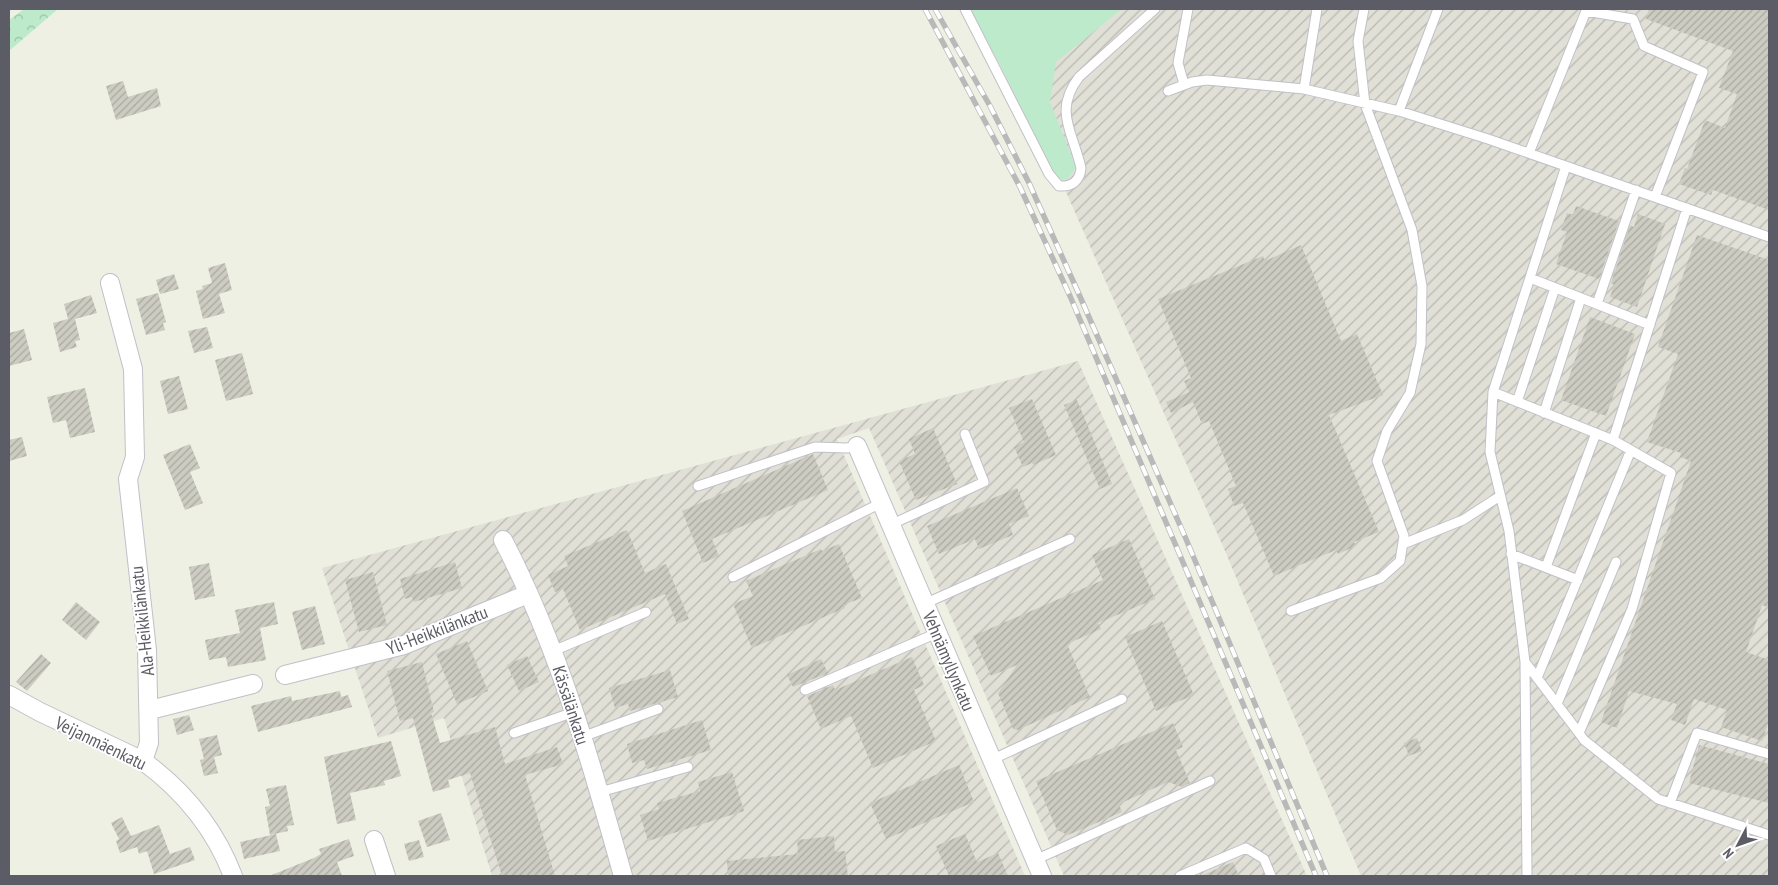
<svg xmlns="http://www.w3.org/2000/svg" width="1778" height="885" viewBox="0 0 1778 885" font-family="'PT Sans Narrow',sans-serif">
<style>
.industrial{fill:url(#industrial-furrows)}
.grass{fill:#bdeacb}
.forest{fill:url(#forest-crowns)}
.building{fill:url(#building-hatch)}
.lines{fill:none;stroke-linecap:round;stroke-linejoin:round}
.service-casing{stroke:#c0c0c8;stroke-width:11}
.minor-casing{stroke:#c0c0c8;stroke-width:20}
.service{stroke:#fff;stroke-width:9}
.minor{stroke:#fff;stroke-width:18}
.rail-casing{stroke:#b9b9ba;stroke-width:5.5}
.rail{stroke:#fff;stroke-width:4;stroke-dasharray:11;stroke-linecap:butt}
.labels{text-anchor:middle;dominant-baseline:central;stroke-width:4;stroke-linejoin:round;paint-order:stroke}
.street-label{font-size:18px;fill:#5b5c65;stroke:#fff}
</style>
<defs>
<pattern id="industrial-furrows" width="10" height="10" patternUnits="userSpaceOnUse" patternTransform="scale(1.25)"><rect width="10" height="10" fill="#e0e0d7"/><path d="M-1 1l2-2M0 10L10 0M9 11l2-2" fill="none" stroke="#b9b9b2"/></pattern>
<pattern id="forest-crowns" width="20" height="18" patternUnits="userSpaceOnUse" patternTransform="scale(1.25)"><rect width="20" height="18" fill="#bdeacb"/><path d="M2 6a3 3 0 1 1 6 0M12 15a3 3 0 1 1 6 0" fill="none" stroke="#9dc1a8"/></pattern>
<pattern id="building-hatch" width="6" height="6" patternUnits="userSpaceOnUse" patternTransform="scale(1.25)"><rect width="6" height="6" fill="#cdccc2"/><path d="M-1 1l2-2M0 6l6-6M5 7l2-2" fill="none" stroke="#a9a9a1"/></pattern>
</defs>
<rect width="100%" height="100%" fill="#eef0e3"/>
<path class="industrial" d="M1106,9H1769V876H1361L1225,551L1012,70Z
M1078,361L1307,876H1064L869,428L837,439L1025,876H492L444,718L378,738L322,568Z"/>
<path class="grass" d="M969,9H1122L1056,62L1050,102L1076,167L1068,179H1056L998,61Z"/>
<path class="forest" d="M24,9H58L9,51V20Z"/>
<path class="building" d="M1649,9H1769V210L1713,190L1711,195L1679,184L1685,168L1687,169L1705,120L1725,128L1737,94L1719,88L1733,51L1646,19Z
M123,81L128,97L157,88L161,106L116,120L106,86Z
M1576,206L1619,221L1599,279L1556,264L1567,232L1561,230L1567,213L1573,215Z
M1638,214L1665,224L1637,307L1610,297L1614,285L1611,283L1630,225L1634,227Z
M1697,235L1769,260V608L1762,605L1746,652L1769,660V721L1762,741L1721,727L1727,710L1694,699L1685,725L1671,720L1677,704L1629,691L1617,728L1601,722L1691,461L1680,457L1681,453L1647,442L1678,354L1658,347Z
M1301,245L1341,341L1357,334L1383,395L1329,415L1379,532L1354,542L1356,546L1338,554L1336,550L1274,576L1243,503L1234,506L1228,489L1236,486L1209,421L1202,424L1193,402L1171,413L1166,402L1189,392L1184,381L1191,378L1158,299L1263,256L1265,261Z
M225,263L232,290L219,294L225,313L203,319L196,291L203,289L202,286L212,283L208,268Z
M174,274L179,289L160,294L156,280Z
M158,293L166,322L163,323L165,330L146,335L136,299Z
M91,295L97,313L75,319L80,340L75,341L77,347L60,352L53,323L68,319L64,304Z
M1590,317L1635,334L1606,416L1561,400Z
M207,327L213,348L194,353L188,331Z
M24,329L32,360L9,366V333Z
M242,353L253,394L226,401L215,360Z
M179,376L188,409L168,414L160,381Z
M85,388L95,432L70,438L66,420L53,423L47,397Z
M1032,399L1056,455L1033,465L1032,463L1023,467L1014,447L1024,442L1009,408Z
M1077,400L1112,484L1100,489L1064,405Z
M933,428L957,484L916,500L899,461L915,454L909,439Z
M22,437L27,456L9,461V440Z
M190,444L200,468L190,472L203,503L185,510L163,455Z
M813,454L828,490L712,539L719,556L703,563L682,511Z
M1017,488L1029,516L1009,524L1013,535L979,549L975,539L939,554L927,526Z
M627,530L645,573L666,564L689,619L677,624L665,594L580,630L563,589L555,592L548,575L568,566L564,556Z
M1129,539L1155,599L1098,623L1101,629L1067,644L1090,697L1018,730L1013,729L998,693L1017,665L991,676L973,636L1103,580L1092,555Z
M839,544L862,598L843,605L845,608L752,648L733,604L753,596L746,581L821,549L822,551Z
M455,562L462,588L414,602L412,597L405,599L400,579Z
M209,563L215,596L195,600L189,567Z
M373,572L387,625L359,632L345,580Z
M76,602L100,622L86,640L62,620Z
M274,602L278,624L260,628L266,660L228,667L226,657L209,660L205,640L240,633L235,610Z
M315,606L325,644L302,650L292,612Z
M1162,621L1194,695L1156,711L1125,637Z
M467,641L488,691L457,704L436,654Z
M41,654L51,663L27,691L16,682Z
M527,656L539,682L519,691L507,665Z
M912,657L924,685L914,690L936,741L873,768L851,716L821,729L807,696L833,685L835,690Z
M821,659L828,673L793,687L787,675Z
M422,662L434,712L431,713L440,743L495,727L505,764L557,747L563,764L525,775L555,876H502L470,773L448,780L450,787L433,792L413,718L400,721L387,671Z
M670,670L678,697L630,711L628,704L615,708L609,688Z
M340,691L341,697L348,695L352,707L258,732L251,706L291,696L292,701Z
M189,715L194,730L177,735L173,719Z
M702,720L711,750L647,769L644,760L632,763L627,744Z
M1173,723L1183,747L1176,750L1190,783L1182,787L1168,782L1119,804L1122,812L1068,835L1057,830L1036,781Z
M217,735L222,755L214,757L218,773L204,776L200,760L204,759L199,739Z
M1417,738L1422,751L1409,756L1404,743Z
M391,741L401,776L384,781L385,785L350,793L356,820L337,824L324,757Z
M1699,745L1769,764V803L1689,783Z
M959,765L974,802L886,839L870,803Z
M732,772L744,811L648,841L640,815L659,809L657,803L700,791L698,782Z
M286,785L294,825L287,826L288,831L270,835L265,807L270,806L266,789Z
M441,813L450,840L427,847L418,821Z
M122,817L131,836L159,825L170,854L190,847L195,860L154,874L147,851L139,854L137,847L120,853L116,841L119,839L111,823Z
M276,834L280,851L244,859L240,842Z
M965,834L977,862L998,853L1008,876H949L936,846Z
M834,836L835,852L845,851L848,876H728L727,861L798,854L797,840Z
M349,839L354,856L337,862L342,876H269L314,858L321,854L319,849Z
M419,840L424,857L409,861L404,844Z
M1233,862L1239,876H1201Z"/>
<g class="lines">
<defs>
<path id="service" d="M965,9L1049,174L1059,186C1072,187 1080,181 1081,168C1073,132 1053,111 1079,77L1155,9
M1184,84L1178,63L1188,9
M1304,89L1399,111L1488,139L1769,237
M1168,91L1192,82L1207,80L1304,89L1317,9
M1399,111L1438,9
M1529,153L1586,11L1633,19L1644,46L1703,72L1655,197
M1530,278L1650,325
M1597,304L1636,190
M1493,392L1566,166
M1517,402L1555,288
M1544,413L1581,298
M1613,440L1687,208
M698,486L815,447L847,448L857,446
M890,525L984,482L965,434
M1403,544L1463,520L1500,496
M1511,554L1578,580
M1546,567L1596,433
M733,577L881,503
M924,604L1070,539
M1291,611L1381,578L1400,561L1404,536L1377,461L1387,431L1410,393L1421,344L1422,286L1412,230L1365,104L1358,41L1364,9
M553,651L646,612
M1525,662L1527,876
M1537,678L1631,450
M805,690L937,633
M1557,704L1616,562
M514,733L574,712
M1579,733L1632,609L1671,473L1613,440L1493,392L1490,452L1509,531L1525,662L1579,733L1584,740L1658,799L1769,835
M582,737L658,709
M991,760L1122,699
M600,792L688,767
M1670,803L1697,733L1769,754
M1035,860L1210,781
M1180,876L1246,848L1264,859L1271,876"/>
<path id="minor" d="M110,283L133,369L135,457L128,479L147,650L149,743L143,761
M857,446L1042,876
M503,540C558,646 591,761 623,876
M285,675L404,645L528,594
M9,695L40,712L143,761C184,791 215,829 233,876
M150,710L253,684
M374,840L386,876"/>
</defs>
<use href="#service" class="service-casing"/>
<use href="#minor" class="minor-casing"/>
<use href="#service" class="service"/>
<use href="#minor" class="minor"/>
<defs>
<path id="rail" d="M925,9L1020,187L1070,296L1316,876
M935,9L990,106L1029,183L1078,292L1186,539L1327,876"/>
</defs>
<use href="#rail" class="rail-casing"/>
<use href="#rail" class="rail"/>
</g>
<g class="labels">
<g class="street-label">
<text transform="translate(142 621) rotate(-96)">Ala-Heikkilänkatu</text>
<text transform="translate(437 630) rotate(-21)">Yli-Heikkilänkatu</text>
<text transform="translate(949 661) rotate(67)">Vehnämyllynkatu</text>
<text transform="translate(571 705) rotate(72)">Kässälänkatu</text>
<text transform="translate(101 743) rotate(26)">Veijanmäenkatu</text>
</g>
</g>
<rect width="1778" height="885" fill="none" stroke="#5b5c65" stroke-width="20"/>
<g transform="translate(1738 845) rotate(229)" stroke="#ffffff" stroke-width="4" paint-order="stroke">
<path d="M0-4L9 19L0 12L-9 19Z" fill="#5b5c65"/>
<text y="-8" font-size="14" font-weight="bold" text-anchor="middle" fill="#5b5c65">N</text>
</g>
</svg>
